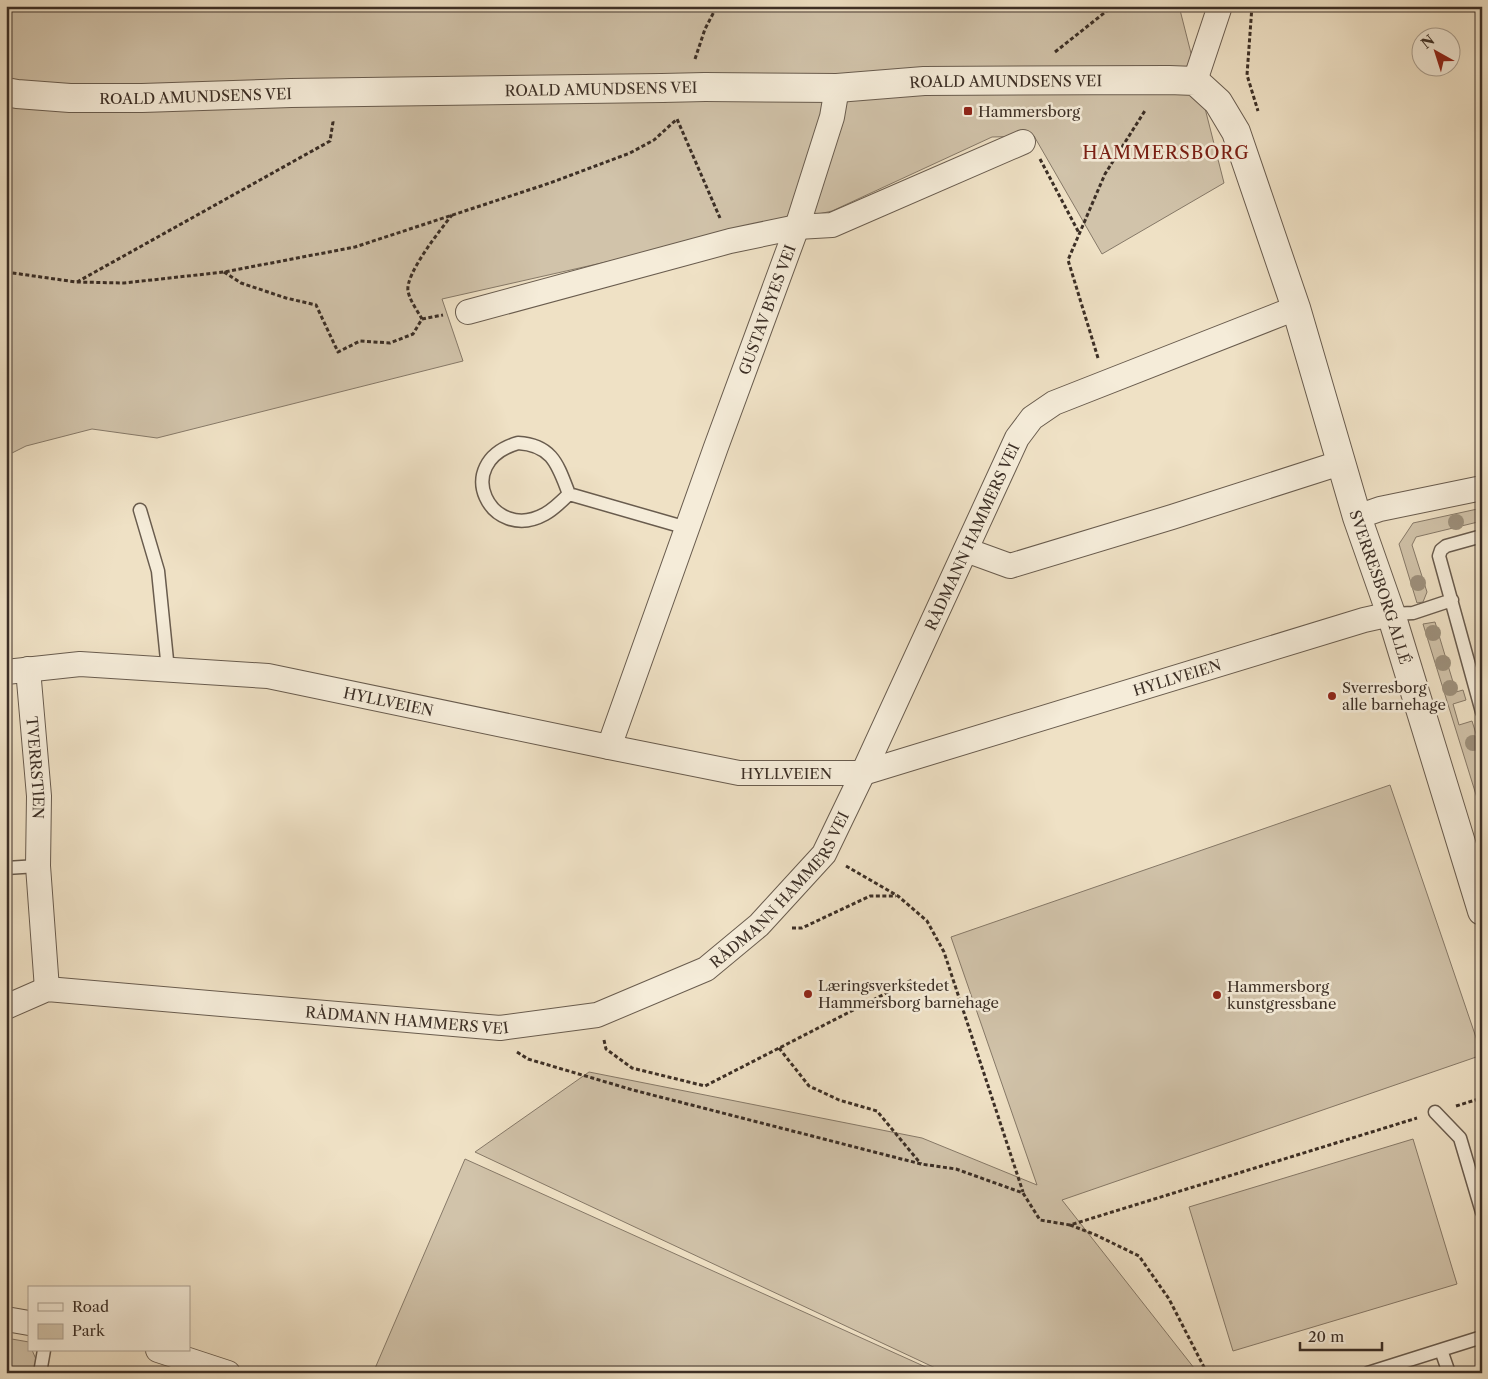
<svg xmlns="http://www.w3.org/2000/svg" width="1488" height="1379" viewBox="0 0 1488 1379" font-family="'Libre Caslon Text',serif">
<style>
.green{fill:#d1c3aa;stroke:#867968}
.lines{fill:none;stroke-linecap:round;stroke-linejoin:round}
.service-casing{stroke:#695c4e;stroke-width:15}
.minor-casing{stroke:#695c4e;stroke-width:26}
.tertiary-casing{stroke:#695c4e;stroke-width:30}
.path{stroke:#3c2f26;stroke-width:3;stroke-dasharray:4 2.5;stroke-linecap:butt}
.service{stroke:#f5ecd9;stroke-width:12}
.minor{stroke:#f5ecd9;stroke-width:24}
.tertiary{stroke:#f5ecd9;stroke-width:28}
.tertiary-bridge-casing{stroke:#695c4e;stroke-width:30;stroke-linecap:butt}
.tertiary-bridge{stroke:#f5ecd9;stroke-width:28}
.tree{fill:#9d907c}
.poi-dot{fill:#8f2418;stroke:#f5ecd9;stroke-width:2}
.labels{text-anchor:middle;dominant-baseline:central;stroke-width:5;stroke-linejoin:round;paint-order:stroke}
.street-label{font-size:15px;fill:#3c2f26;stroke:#f5ecd9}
.poi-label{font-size:15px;fill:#3c2f26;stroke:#f5ecd9;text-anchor:start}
.quarter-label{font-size:18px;letter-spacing:1px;fill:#7a1f14;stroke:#f5ecd9}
</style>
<rect width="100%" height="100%" fill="#efe1c5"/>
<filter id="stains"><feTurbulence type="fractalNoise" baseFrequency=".004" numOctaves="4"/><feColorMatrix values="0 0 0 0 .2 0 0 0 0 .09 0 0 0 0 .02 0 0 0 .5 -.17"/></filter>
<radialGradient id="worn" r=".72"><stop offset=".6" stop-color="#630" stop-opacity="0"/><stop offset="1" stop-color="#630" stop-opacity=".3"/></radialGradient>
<path class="green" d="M6,6H1179L1224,183L1102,254L1034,136L992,137L832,211L442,299L463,361L157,438L92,429L26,446L6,456Z
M1482,508V521L1416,537L1412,545L1427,592L1423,602L1417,603L1399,544L1413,523Z
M1435,622L1456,692L1463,690L1466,700L1453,704L1459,725L1472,721L1482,753V814L1423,624Z
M1390,785L1482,1055L1062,1200L1198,1373H946L475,1152L589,1072L922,1138L1037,1185L951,937Z
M1413,1139L1457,1284L1233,1351L1189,1207Z
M465,1159L939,1373H373Z
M6,1338L29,1342V1350H32L42,1373H6Z"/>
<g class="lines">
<defs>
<path id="service" d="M518,443C553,445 558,466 569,494C561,502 554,509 545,514C491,544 450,463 518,443Z
M569,494L687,528
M140,510L158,571L168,670
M1482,536L1446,546L1441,550L1439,556L1482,712
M1391,614L1413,613L1452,600
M6,868L38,866
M1435,1112L1460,1138L1482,1212
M1441,1350L1449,1373
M40,1373L44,1350
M1368,1373L1482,1337"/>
<g id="minor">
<path d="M1195,81L1220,6"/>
<path d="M468,312L730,241L797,227L832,225L1023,142"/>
<path d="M1357,517L1380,509L1482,488"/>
<path d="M966,550L1010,566L1172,517L1340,463"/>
<path id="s1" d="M28,669L39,796L38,866L47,989"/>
<path id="s2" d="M6,672L80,664L268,676L609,747L739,773H863L1364,620L1391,614"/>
<path id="s3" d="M609,747L716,447L797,227L832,117L837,88"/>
<path id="s4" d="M6,1007L47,989L500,1028L597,1015L706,969L759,925L824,854L863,773L1017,438L1032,418L1054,403L1296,308"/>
<path d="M6,1319L29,1323"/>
<path d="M158,1350L228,1373"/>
</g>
<g id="tertiary">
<path id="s5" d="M705,87L837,88L924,81L1169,80L1195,81L1218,102L1236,132L1296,308L1357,517L1391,614L1482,911"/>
<path id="s6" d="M6,92L17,94L70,98H142L291,93L662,88"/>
</g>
</defs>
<use href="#service" class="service-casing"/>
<use href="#minor" class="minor-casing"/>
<use href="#tertiary" class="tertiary-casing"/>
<path class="path" d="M1252,6L1247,75L1258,111
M1055,52L1113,6
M695,59L705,29L717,6
M1040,159L1079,233
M6,272L76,282L124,283L224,272L355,247L550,183L630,153L654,140L677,119L720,218
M224,272L241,283L286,298L316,305L338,352L360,341L390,343L413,334L422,319C417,310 410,301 408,291C405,274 441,229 452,215
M77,282L330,141L333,122L332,119
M422,319L443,315
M1098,358L1068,260L1105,174L1146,109
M846,866L898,896L927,921L944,952L1023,1192
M792,928H802L870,896H896
M604,1040L606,1049L632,1068L705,1086L912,980
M779,1048L809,1086L839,1100L877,1111L921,1164
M517,1052L528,1059L633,1090L921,1164L956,1169L1023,1193L1040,1220L1070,1225L1417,1118
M1456,1106L1482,1098
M1070,1225L1096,1235L1139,1256L1169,1299L1207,1373"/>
<use href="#service" class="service"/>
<use href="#minor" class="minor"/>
<use href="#tertiary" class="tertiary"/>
<defs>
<path id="tertiary-bridge" d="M662,88L705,87"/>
</defs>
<use href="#tertiary-bridge" class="tertiary-bridge-casing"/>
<use href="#tertiary-bridge" class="tertiary-bridge"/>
</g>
<g class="tree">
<circle cx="1456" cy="522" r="8"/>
<circle cx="1418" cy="583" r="8"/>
<circle cx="1433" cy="633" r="8"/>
<circle cx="1443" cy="663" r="8"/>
<circle cx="1450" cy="688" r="8"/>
<circle cx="1473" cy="743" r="8"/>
</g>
<g class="poi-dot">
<rect x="963" y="106" width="10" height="10" rx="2.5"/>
<circle cx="1332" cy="696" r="5"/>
<circle cx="808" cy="994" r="5"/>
<circle cx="1217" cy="995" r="5"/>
</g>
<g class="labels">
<g class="street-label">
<text stroke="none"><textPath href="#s5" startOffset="301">ROALD AMUNDSENS VEI</textPath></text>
<text transform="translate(601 89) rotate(-1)">ROALD AMUNDSENS VEI</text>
<text stroke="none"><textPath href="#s6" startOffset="190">ROALD AMUNDSENS VEI</textPath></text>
<text stroke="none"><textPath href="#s3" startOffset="465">GUSTAV BYES VEI</textPath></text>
<text stroke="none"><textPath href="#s4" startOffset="1231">RÅDMANN HAMMERS VEI</textPath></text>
<text stroke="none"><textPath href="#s5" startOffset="1034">SVERRESBORG ALLÉ</textPath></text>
<text stroke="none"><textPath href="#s2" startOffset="1196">HYLLVEIEN</textPath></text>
<text stroke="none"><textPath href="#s2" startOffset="386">HYLLVEIEN</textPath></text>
<text stroke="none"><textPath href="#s1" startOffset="99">TVERRSTIEN</textPath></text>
<text stroke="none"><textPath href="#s2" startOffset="791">HYLLVEIEN</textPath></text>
<text stroke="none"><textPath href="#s4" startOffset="825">RÅDMANN HAMMERS VEI</textPath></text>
<text stroke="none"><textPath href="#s4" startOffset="406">RÅDMANN HAMMERS VEI</textPath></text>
</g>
<g class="poi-label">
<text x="978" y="111">Hammersborg</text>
<text x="1342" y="687">Sverresborg<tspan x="1342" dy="17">alle barnehage</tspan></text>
<text x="818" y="985">Læringsverkstedet<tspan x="818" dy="17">Hammersborg barnehage</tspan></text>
<text x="1227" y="986">Hammersborg<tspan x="1227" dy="17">kunstgressbane</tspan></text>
</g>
<g class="quarter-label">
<text x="1166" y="153">HAMMERSBORG</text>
</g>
</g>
<rect width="1488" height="1379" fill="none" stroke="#efe1c5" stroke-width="25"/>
<rect x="8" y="8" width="1473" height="1364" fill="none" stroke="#3c2f26" stroke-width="2.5"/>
<rect x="12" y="12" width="1463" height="1354" fill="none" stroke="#3c2f26"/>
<rect x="28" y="1286" width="162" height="65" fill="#f5ecd9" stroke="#aba091"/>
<rect x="38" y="1303" width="25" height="8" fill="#f5ecd9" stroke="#aba091"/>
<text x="72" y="1312" font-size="15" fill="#3c2f26">Road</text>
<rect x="38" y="1324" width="25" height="15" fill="#d1c3aa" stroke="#aba091"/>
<text x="72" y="1336" font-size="15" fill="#3c2f26">Park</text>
<g transform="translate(1436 52) rotate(321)"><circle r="24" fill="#f5ecd9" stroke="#aba091"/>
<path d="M0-4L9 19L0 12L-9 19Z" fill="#8f2418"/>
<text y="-8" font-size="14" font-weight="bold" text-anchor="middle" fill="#3c2f26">N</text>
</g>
<path d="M1300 1342v8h82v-8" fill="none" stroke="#3c2f26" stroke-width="2.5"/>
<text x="1308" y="1342" font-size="15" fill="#3c2f26" stroke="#f5ecd9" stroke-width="4" paint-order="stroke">20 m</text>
<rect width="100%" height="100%" filter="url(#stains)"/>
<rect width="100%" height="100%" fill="url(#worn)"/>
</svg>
